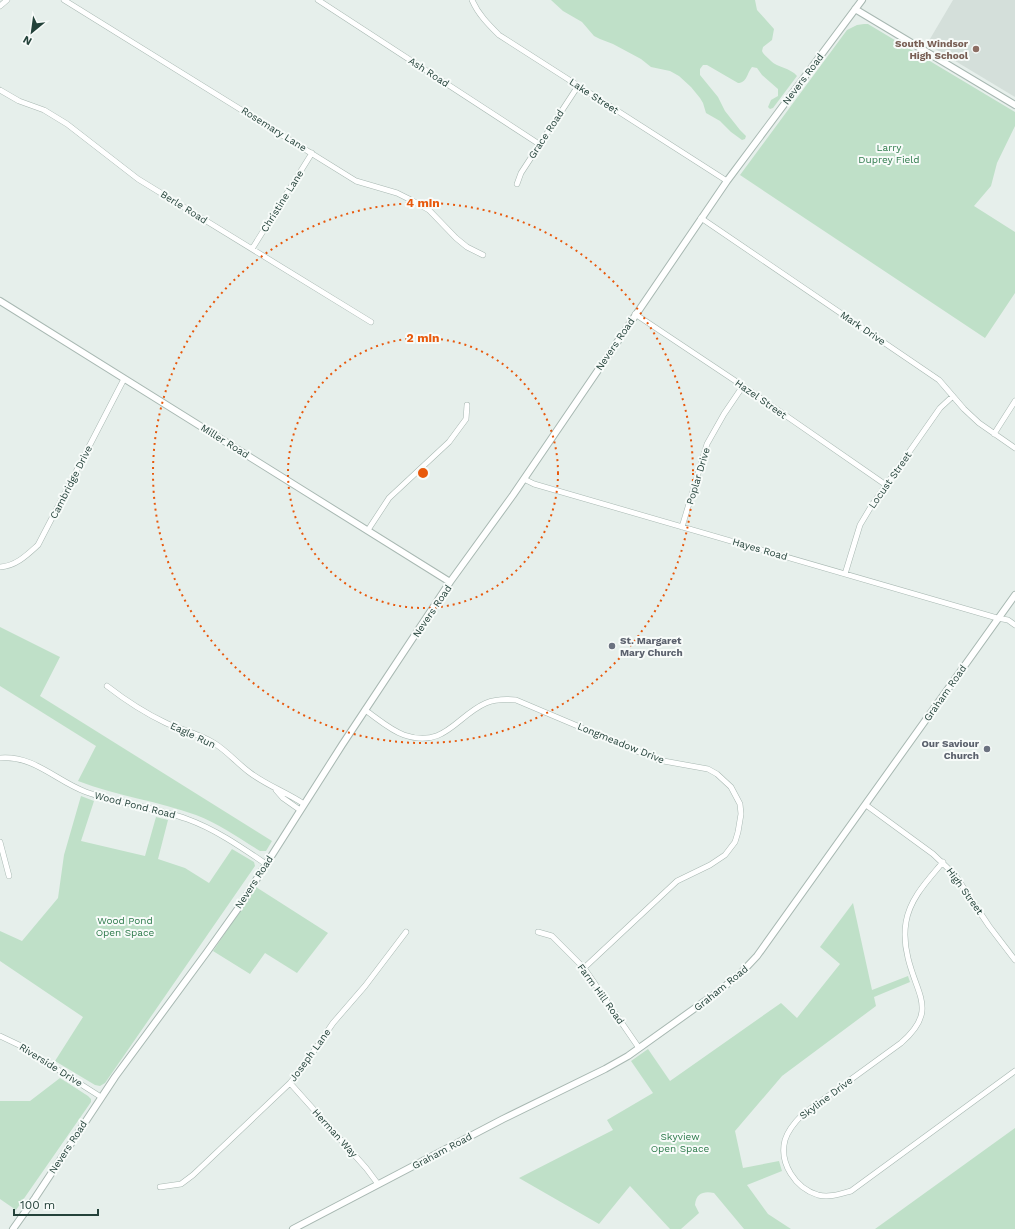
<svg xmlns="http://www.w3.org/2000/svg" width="1015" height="1229" viewBox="0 0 1015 1229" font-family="'Work Sans',sans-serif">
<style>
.built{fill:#d4dfda}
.green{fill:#bfe0c8}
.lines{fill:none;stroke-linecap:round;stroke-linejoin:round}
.minor-casing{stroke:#a8b8b2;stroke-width:6}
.tertiary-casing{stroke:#a8b8b2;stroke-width:8}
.minor{stroke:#fff;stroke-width:5}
.tertiary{stroke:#fff;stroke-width:6}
.ring{fill:none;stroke:#e8590c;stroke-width:2;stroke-dasharray:2 4}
.education-dot{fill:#8d6e63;stroke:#f7fbf9;stroke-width:1.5}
.worship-dot{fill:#6b7280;stroke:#f7fbf9;stroke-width:1.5}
.labels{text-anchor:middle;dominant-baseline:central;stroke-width:4;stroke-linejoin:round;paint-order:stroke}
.education-label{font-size:10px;font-weight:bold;fill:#785e54;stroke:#f7fbf9;text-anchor:end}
.street-label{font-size:10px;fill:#24423a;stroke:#f7fbf9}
.park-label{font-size:10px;fill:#2d7a4b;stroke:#f7fbf9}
.worship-label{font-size:10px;font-weight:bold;fill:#5b616d;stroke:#f7fbf9;text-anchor:start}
.centre{fill:#e8590c;stroke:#f7fbf9;stroke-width:2}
.ring-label{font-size:12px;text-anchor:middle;font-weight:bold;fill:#e8590c;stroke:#f7fbf9;stroke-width:4;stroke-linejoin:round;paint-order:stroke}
</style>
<rect width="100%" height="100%" fill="#e6efeb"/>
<path class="built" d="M953,0H1015V97L927,44Z"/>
<path class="green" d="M551,0H755L757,10L774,29L772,40L763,47L762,51C763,54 768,58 771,61C776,67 791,68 797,76L773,108L770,109L768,107L771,100L778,96V89L762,75L757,68L752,67C747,73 747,83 738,83L707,65H703L700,69V75L718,97L725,111L740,130L746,136L745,139L742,140L731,132L720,121L706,113L703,103L700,98L691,87L679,76L670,71L651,67L641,59L613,44L600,39L594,36L582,22L563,11Z
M864,24H868L1015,112V126L997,163L991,186L974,206L1015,232V293L985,338L740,175L847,30L857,25Z
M0,627L60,657L40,696L272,841L266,851H260C239,838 219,824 196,815C158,801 117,796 78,781L96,746L0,686Z
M81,796L94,801L81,841L145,856L156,817L168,820L158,859L185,868L209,883L232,849L254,862L255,866L105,1083L100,1086L95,1085L55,1061L83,1017L0,961V931L22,941L58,898L64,855Z
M256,887L328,933L297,973L265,953L250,974L213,951Z
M853,903L872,990L908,976L910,982L874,997L876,1006L782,1076L735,1131L743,1168L779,1161L782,1171L747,1185L768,1214L791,1229H744L714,1193C704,1191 696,1193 695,1205L699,1213L681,1229H670L630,1186L599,1224L519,1178L613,1130L607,1120L653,1093L631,1061L648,1049L670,1081L781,1003L797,1018L840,964L820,947Z
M60,1078L88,1096L91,1099V1102L16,1210L0,1199V1101H30Z
M1015,1128V1229H875Z"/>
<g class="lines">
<defs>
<path id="minor" d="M64,0L356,181L397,193L413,201L429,210L456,238L467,247L483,255
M318,0L539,144
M472,0C478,14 488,24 499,35L727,181
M0,6L7,0
M0,90L19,101L44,110L67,124L138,179L371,322
M517,184L521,173L578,86
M701,218L939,380L964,409L979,423L1015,448
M252,249L312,153
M635,314L743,386L886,485
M994,434L1015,401
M524,479L534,484L997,618L1008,620L1015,625
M682,527L707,444L724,414L743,386
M368,530L389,498L449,442L466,419L467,405
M0,567C16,566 27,555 38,545L124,379
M845,574L860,525L872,505L940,408L953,396
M107,686C125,700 145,713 166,723C182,730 199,734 214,743C227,751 237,763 249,772C266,785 286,792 304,804
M365,710C378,719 390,730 404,735C445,749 456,716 486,703C496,699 506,699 516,700L658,760L708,769L717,774L731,787L740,804L741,814L738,832L735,842L725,855L710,865L677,881L584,968
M0,758C34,755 56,781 86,792C119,804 154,807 187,819C215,829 241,847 266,864
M276,790L283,798L300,810
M866,805L933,854L955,875L989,926L1015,960
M0,842L9,876
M943,862C928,880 910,898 906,922C904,934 905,946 908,958C917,996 938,1011 901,1043L802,1115C795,1122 788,1130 785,1140C779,1163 795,1188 818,1195C829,1198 840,1194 851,1191L1015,1071
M538,932L552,936L584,968L639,1048
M0,1036L19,1045L101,1097
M290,1083L366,1168L378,1184
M160,1187L181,1184L193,1175L290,1083L305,1064L333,1023L365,986L406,932"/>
<path id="tertiary" d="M855,9L1015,105
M0,301L450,582
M13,1229L35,1198L115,1077L207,952L237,910L342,745L450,582L513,495L727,181L862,0
M293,1229L503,1119L605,1069L628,1056L719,991L741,973L757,956L1015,595"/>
</defs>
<use href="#minor" class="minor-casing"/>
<use href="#tertiary" class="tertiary-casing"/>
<use href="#minor" class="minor"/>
<use href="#tertiary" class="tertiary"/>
</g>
<g class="ring">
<circle cx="423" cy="473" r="135"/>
<circle cx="423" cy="473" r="270"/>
</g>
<circle class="education-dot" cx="976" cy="49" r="4"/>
<g class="worship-dot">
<circle cx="612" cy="646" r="4"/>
<circle cx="987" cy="749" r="4"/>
</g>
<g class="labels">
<g class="education-label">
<text x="968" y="43">South Windsor<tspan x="968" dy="12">High School</tspan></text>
</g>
<g class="street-label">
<text transform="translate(429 72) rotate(33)">Ash Road</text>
<text transform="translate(803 79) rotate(-53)">Nevers Road</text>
<text transform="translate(594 96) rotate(33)">Lake Street</text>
<text transform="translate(274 129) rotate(32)">Rosemary Lane</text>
<text transform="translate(546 134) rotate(-57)">Grace Road</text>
<text transform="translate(282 201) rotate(-58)">Christine Lane</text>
<text transform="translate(184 207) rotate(32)">Berle Road</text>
<text transform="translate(863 328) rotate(34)">Mark Drive</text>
<text transform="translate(615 344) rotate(-56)">Nevers Road</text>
<text transform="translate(761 399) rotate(35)">Hazel Street</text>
<text transform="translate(225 441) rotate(32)">Miller Road</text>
<text transform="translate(698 476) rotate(-73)">Poplar Drive</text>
<text transform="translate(890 480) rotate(-55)">Locust Street</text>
<text transform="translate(71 482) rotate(-63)">Cambridge Drive</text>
<text transform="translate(760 549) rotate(16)">Hayes Road</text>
<text transform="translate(432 611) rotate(-56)">Nevers Road</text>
<text transform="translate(945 693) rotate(-55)">Graham Road</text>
<text transform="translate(193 735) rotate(25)">Eagle Run</text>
<text transform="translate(621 743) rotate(22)">Longmeadow Drive</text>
<text transform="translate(135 805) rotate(14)">Wood Pond Road</text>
<text transform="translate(254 882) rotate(-57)">Nevers Road</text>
<text transform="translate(965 891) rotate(54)">High Street</text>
<text transform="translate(721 988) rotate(-39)">Graham Road</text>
<text transform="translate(601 994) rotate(54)">Farm Hill Road</text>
<text transform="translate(310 1055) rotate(-54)">Joseph Lane</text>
<text transform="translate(51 1065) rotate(32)">Riverside Drive</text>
<text transform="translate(826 1098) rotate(-37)">Skyline Drive</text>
<text transform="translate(335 1133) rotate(48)">Herman Way</text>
<text transform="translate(68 1147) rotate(-57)">Nevers Road</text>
<text transform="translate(442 1151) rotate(-28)">Graham Road</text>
</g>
<g class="park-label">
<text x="889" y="147">Larry<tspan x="889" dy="12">Duprey Field</tspan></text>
<text x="125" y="920">Wood Pond<tspan x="125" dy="12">Open Space</tspan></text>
<text x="680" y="1136">Skyview<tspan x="680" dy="12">Open Space</tspan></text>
</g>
<g class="worship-label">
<text x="620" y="640">St. Margaret<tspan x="620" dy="12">Mary Church</tspan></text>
<text x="979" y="743" text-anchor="end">Our Saviour<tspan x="979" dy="12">Church</tspan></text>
</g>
</g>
<circle cx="423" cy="473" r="6" class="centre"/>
<g class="ring-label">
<text x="423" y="207">4 min</text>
<text x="423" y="342">2 min</text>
</g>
<g transform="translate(32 32) rotate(209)" stroke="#f7fbf9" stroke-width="3" paint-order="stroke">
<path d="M0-3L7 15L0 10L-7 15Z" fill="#24423a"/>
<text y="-6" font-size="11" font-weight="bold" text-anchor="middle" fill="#24423a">N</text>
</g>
<path d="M14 1209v6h84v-6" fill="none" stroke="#24423a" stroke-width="2"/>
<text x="20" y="1209" font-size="12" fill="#24423a" stroke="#f7fbf9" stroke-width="3" paint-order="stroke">100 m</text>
</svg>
